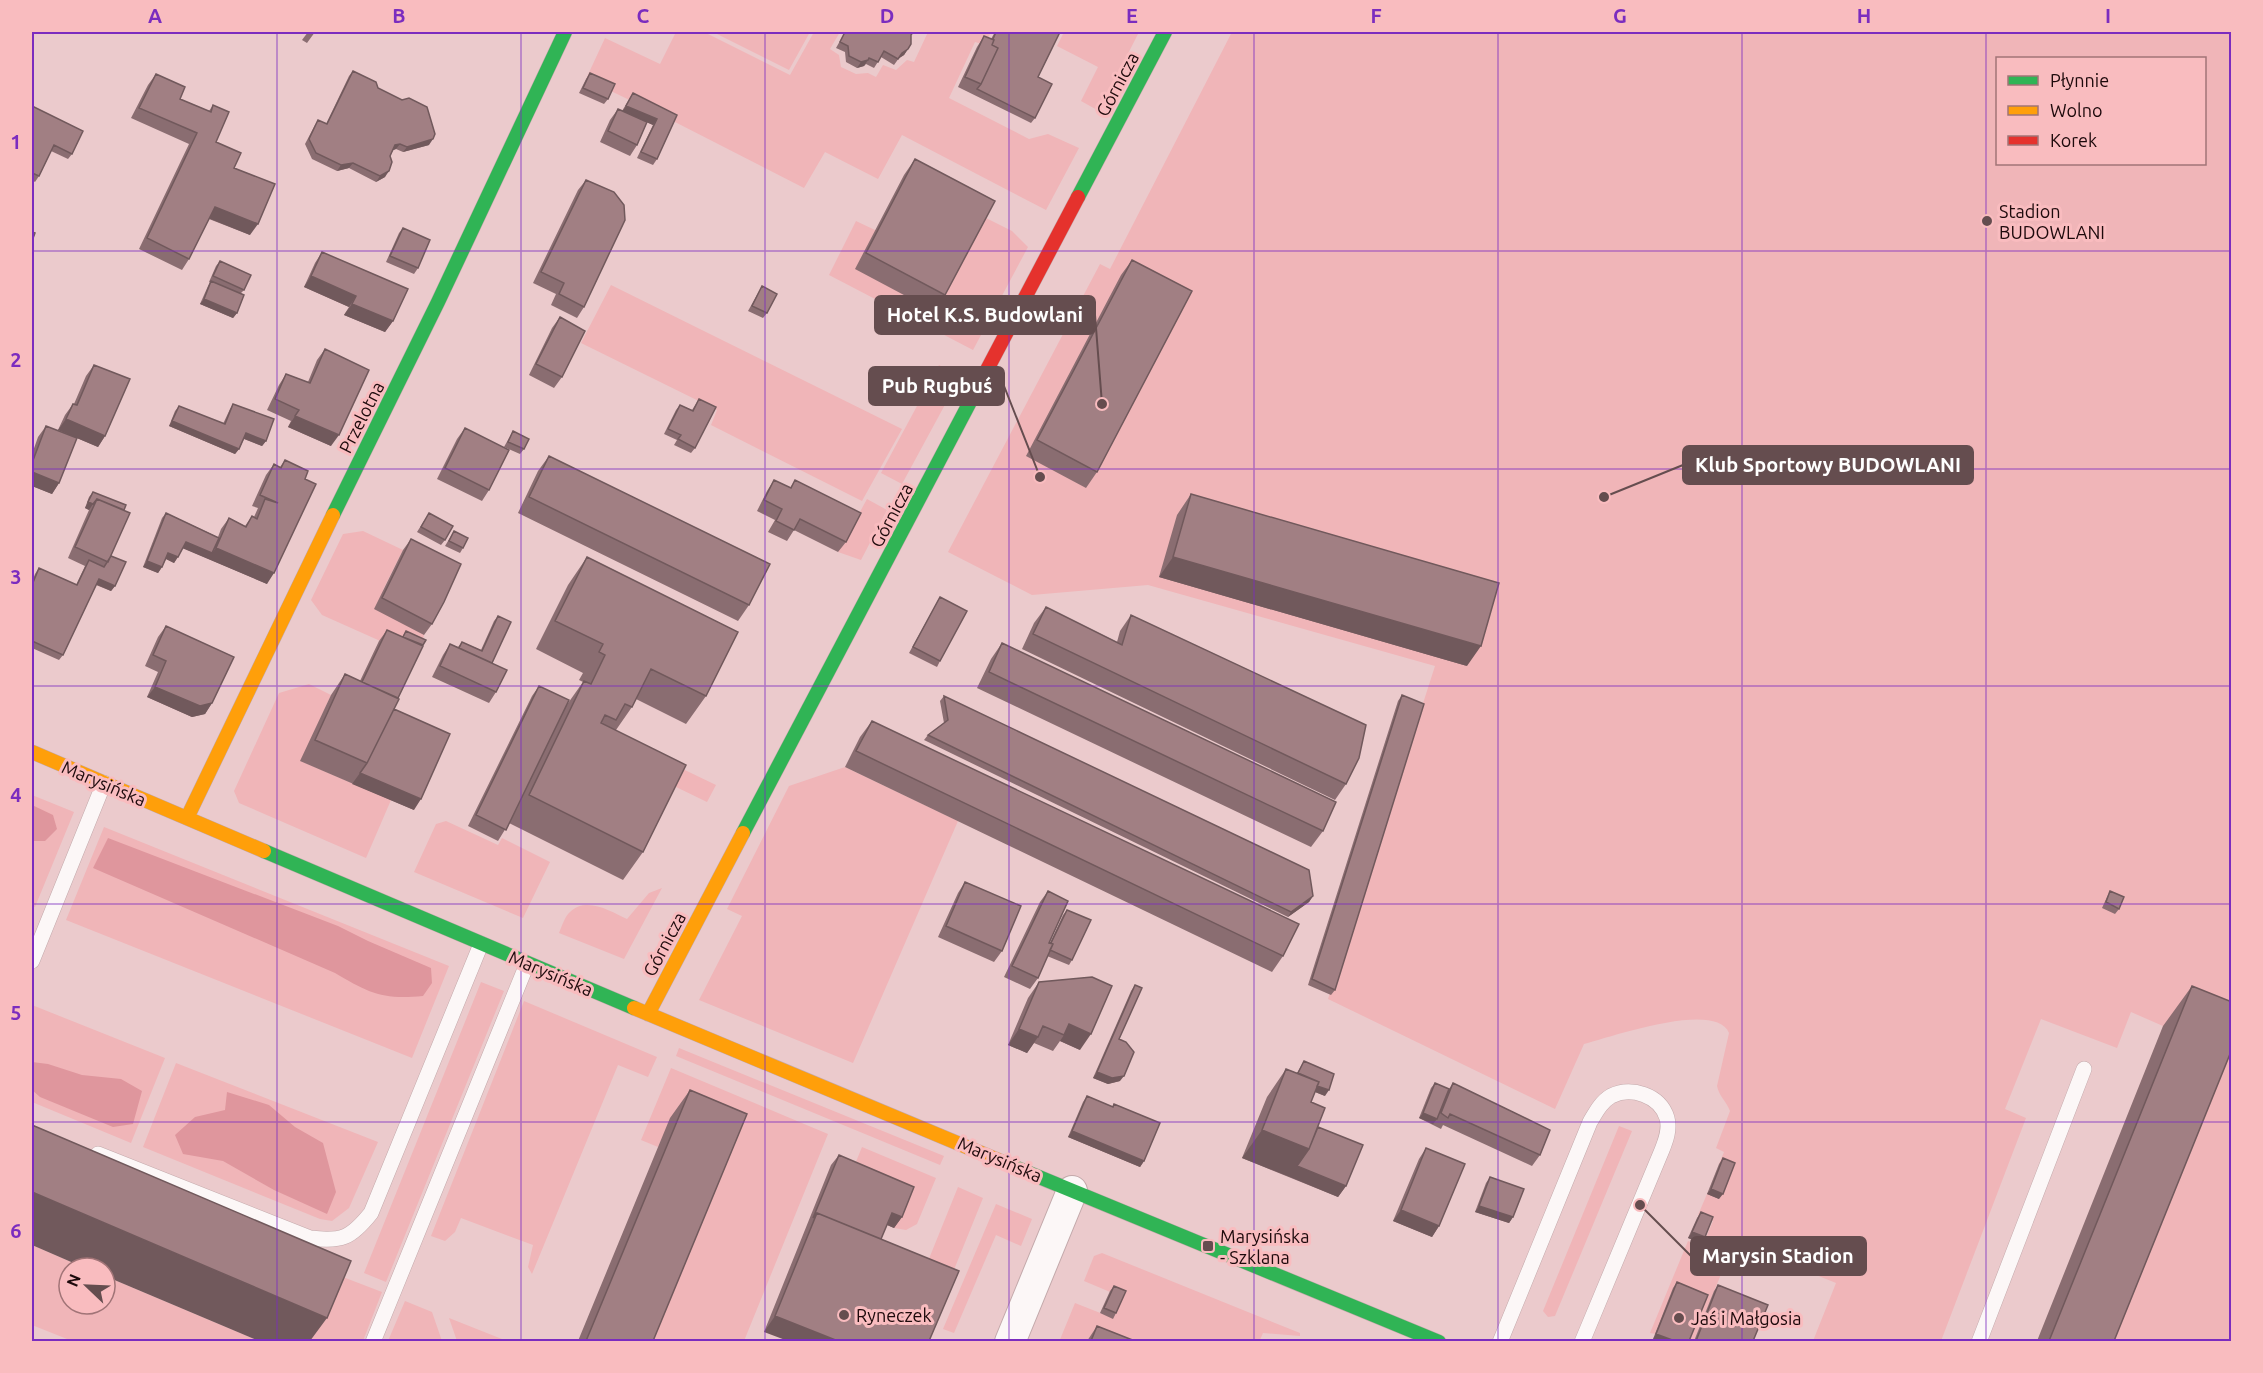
<svg xmlns="http://www.w3.org/2000/svg" width="2263" height="1373" viewBox="0 0 2263 1373" font-family="Ubuntu,sans-serif">
<style>
.green{fill:#f0b5b8;fill-rule:evenodd}
.forest{fill:#df969d}
.lines{fill:none;stroke-linecap:round;stroke-linejoin:round}
.lane-casing{stroke:#c3a9ab;stroke-width:16}
.street-casing{stroke:#c3a9ab;stroke-width:32}
.fast-casing{stroke:#c3a9ab;stroke-width:15}
.slow-casing{stroke:#c3a9ab;stroke-width:15}
.jam-casing{stroke:#c3a9ab;stroke-width:15}
.lane{stroke:#fcf7f7;stroke-width:15}
.street{stroke:#fcf7f7;stroke-width:30}
.fast{stroke:#30b455;stroke-width:14}
.slow{stroke:#ff9f0a;stroke-width:14}
.jam{stroke:#e5322d;stroke-width:14}
.wall{fill:#8a6d71}
.shaded-wall{fill:#71595c}
.building{fill:#a17f83;stroke:#71595c;stroke-width:1.5}
.grid{fill:none;stroke:#7b2cbf;stroke-width:1.5;stroke-opacity:0.55}
.poi-dot{fill:#654d4f;stroke:#f9bcbf;stroke-width:2}
.labels{text-anchor:middle;dominant-baseline:central;stroke-width:6;stroke-linejoin:round;paint-order:stroke}
.street-label{font-size:18px;fill:#1d090b;stroke:#f9bcbf}
.poi-label{font-size:18px;fill:#1d090b;stroke:#f9bcbf;text-anchor:start}
.leader{fill:none;stroke:#654d4f;stroke-width:2}
.callout-dot{fill:#654d4f;stroke:#f9bcbf;stroke-width:2}
.callout{fill:#654d4f;stroke:#654d4f;stroke-width:2}
.callout-label{font-size:20px;text-anchor:middle;font-weight:bold;fill:#fff}
.neatline{fill:none;stroke:#7b2cbf;stroke-width:2}
.grid-label{font-size:20px;text-anchor:middle;font-weight:bold;fill:#7b2cbf}
</style>
<rect width="100%" height="100%" fill="#ebcacc"/>
<path class="green" d="M676,32H704L790,75L814,32H840L830,49L839,55L841,67L856,74L868,73L876,77L883,65L896,70L907,60L914,62L928,32H991L985,45L975,42L949,98L1029,139L1048,134L1079,148L1046,210L902,135L878,179L825,152L804,188L673,121L586,79L605,38L660,64Z
M713,32H810L789,70Z
M1064,32H1139L1099,111L1081,101L1098,67L1057,46Z
M1232,32H2231V1341H2101L2163,1026L2131,1012L2117,1048L2041,1019L2005,1109L2026,1118L1941,1341H1813L1836,1283L1734,1242L1694,1341L1650,1333L1688,1241L1702,1247L1713,1221L1698,1215L1707,1194L1719,1199L1731,1168L1719,1164L1724,1152L1716,1148L1730,1111C1726,1101 1719,1096 1717,1086L1729,1033C1716,1000 1611,1037 1584,1044L1555,1109L1328,999L1435,666L1148,585L1032,595L948,552L1100,264L1110,269ZM1998,58H2204V164H1998Z
M984,217L1012,231L1028,247L973,350L829,275L856,221L875,230Z
M611,285L902,429L862,501L711,425L717,410L581,343Z
M939,365L960,377L902,484L881,473Z
M867,499L887,510L861,560L838,552Z
M363,531L403,550L383,590L424,635L422,645L396,648L322,615L311,600L343,534Z
M309,684L331,695L301,761L391,800L366,858L239,803L234,791L279,693Z
M612,735L716,785L707,802L604,752Z
M845,767L958,821L853,1063L699,1000L742,916L727,909L789,786Z
M32,795L74,812L35,907L32,906Z
M446,821L498,845L502,838L550,862L523,918L414,872L436,824Z
M104,827L449,966L412,1058L66,920Z
M662,888L624,959L559,933C562,926 565,916 570,912C587,896 611,912 627,919L649,893Z
M481,982L504,991L386,1282L364,1273Z
M524,1001L657,1057L648,1077L618,1065L532,1274L528,1267L533,1245L461,1218L455,1232L445,1241L431,1236Z
M32,1005L165,1058L131,1143L32,1102Z
M679,1048L944,1156L940,1165L676,1056Z
M176,1063L378,1142L349,1208L332,1221L320,1219L143,1147Z
M671,1068L828,1134L744,1341H645L671,1119L658,1147L641,1140Z
M1619,1126L1632,1131L1555,1316L1548,1317L1543,1311Z
M862,1147L936,1178L917,1224L906,1230L894,1228L851,1174Z
M958,1187L983,1198L947,1287L922,1276Z
M996,1204L1032,1219L1021,1246L996,1235L954,1333L943,1329Z
M32,1245L85,1268H69V1304H105V1276L259,1341H72L32,1325Z
M1102,1253L1300,1333V1336L1263,1333L1259,1342H1059L1075,1303L1113,1318L1122,1297L1084,1281L1094,1256Z
M309,1264L382,1292L363,1341L306,1342Z
M405,1301L432,1312L442,1341H388Z
M449,1318L507,1341H457Z"/>
<path class="forest" d="M32,805L53,815L57,829L45,841H32Z
M108,838L338,926L368,941L431,968L432,983L423,996C382,1000 369,993 335,973L93,868Z
M32,1062L48,1064L82,1075L121,1079L142,1091L133,1124L113,1127L40,1097L32,1090Z
M227,1092L269,1105L295,1127L323,1143L336,1192L327,1214L274,1190L223,1161L183,1154L175,1135L195,1117L225,1110Z"/>
<g class="lines">
<defs>
<path id="lane" d="M32,961L104,783
M98,1154L310,1238C342,1242 351,1238 371,1213L481,944
M373,1342L527,964
M1500,1342L1590,1122C1596,1112 1601,1102 1611,1096C1631,1086 1660,1095 1667,1118C1670,1129 1666,1140 1662,1150L1582,1342
M1979,1342L2084,1069"/>
<path id="street" d="M1010,1342L1072,1191"/>
<path id="fast" d="M1078,197L1165,32
M333,515L438,302L565,32
M743,833L980,383
M264,851L634,1008
M1005,1163L1439,1342"/>
<path id="slow" d="M32,752L264,851
M187,818L333,515
M634,1008L1005,1163
M648,1014L743,833"/>
<path id="jam" d="M980,383L1078,197"/>
</defs>
<use href="#lane" class="lane-casing"/>
<use href="#street" class="street-casing"/>
<use href="#fast" class="fast-casing"/>
<use href="#slow" class="slow-casing"/>
<use href="#jam" class="jam-casing"/>
<use href="#lane" class="lane"/>
<use href="#street" class="street"/>
<use href="#fast" class="fast"/>
<use href="#slow" class="slow"/>
<use href="#jam" class="jam"/>
</g>
<path class="wall" d="M308,32H315L307,43L302,40Z
M845,32H913L911,35L908,49L904,55L899,58L894,65L881,57L874,68L866,64L864,66L857,68L846,62L845,52L836,48Z
M995,32H1060L1038,77L1035,118L1031,123L958,87L977,47L984,36L991,39Z
M353,71L378,88L429,145L403,152L396,149L393,150L390,156L385,177L376,182L349,168L337,171L312,159L305,144L315,125L318,120L326,124L349,76Z
M590,73L608,99L604,104L579,93L586,79Z
M156,74L180,99L209,111L213,105L216,142L234,168L250,235L209,219L189,259L182,270L139,249L189,144L131,118L148,85Z
M633,93L677,115L657,159L653,165L637,158L653,125L647,122L637,145L630,156L600,142L610,120L618,109L622,111Z
M32,106L72,154L68,159L51,151L39,176L35,182L32,180Z
M915,159L945,295L934,311L855,269L904,175Z
M586,180L584,307L577,318L551,305L556,294L533,283L578,190Z
M403,228L418,268L414,274L386,262L399,233Z
M322,252L393,321L385,332L344,315L349,307L304,287L315,263Z
M1132,260L1097,472L1086,488L1026,456L1121,275Z
M220,261L244,290L241,293L237,313L233,318L200,304L208,286L210,282H209L216,266Z
M762,286L767,313L763,318L748,311Z
M560,317L562,377L554,388L529,375L552,328Z
M325,349L331,446L288,427L291,421L267,410L279,385L286,374L308,382L317,360Z
M94,365L105,436L98,447L58,430L65,415L73,404H74L86,376Z
M699,399L695,448L691,453L674,445L677,440L664,434L676,410L680,405L692,410Z
M233,404L266,441L262,446L244,439L239,449L235,454L169,426L175,411L179,406L223,424L230,409Z
M46,426L59,483L52,494L32,486V454L38,437Z
M465,428L489,490L482,501L437,479L457,439Z
M513,431L524,449L520,454L504,447Z
M549,456L749,605L738,621L518,513L538,471Z
M285,460L267,584L183,548L174,563L166,559L162,567L158,573L143,567L162,518L166,513L218,537L221,529L229,518L245,526L252,516L254,517L258,508L252,506L266,475L274,464L280,467Z
M774,480L790,488L795,480L846,542L838,552L794,530L787,541L768,532L775,520L757,511L767,491Z
M93,492L124,510L111,556L115,586L111,591L96,585L63,655L59,660L32,648V582L35,574L39,568L76,585L85,566L68,558L89,510L85,508L89,497Z
M1191,494L1467,666L1159,577L1177,515Z
M429,513L445,540L441,545L417,532Z
M454,531L463,548L460,553L445,546Z
M411,539L432,624L424,635L374,609L403,550Z
M587,557L706,696L686,724L636,699L632,707L616,730L643,852L623,880L509,823L498,841L468,826L532,696L539,686L566,706L583,682L579,680L583,673L536,649L568,585Z
M940,597V661L937,667L909,653Z
M1046,607L1117,642L1120,631L1131,615L1346,784L1335,800L1022,649L1034,623Z
M498,616L492,663L496,692L489,703L432,677L443,655L450,644L458,647L462,642L481,650L494,621Z
M166,626L212,703L205,714L192,717L147,697L158,672L145,666L158,637Z
M387,630L402,637L406,631L398,698L394,709L414,810L300,761L331,695L345,674L360,681L379,641Z
M1002,643L1323,831L1311,847L977,688L991,659Z
M1402,695L1335,990L1331,995L1308,985L1398,701Z
M944,696L1313,896L1309,902L1288,917L924,740L928,735L944,723L940,701Z
M872,721L1283,956L1272,972L845,767L860,737Z
M965,882L1002,951L994,962L938,937L958,893Z
M1048,891L1049,943H1050L1063,915L1067,910L1072,960L1069,965L1047,956L1038,978L1030,989L1004,977L1040,902Z
M2110,891L2119,909L2115,914L2102,908L2107,897Z
M1039,982L1080,1050L1060,1041L1053,1051L1034,1043L1027,1053L1008,1045L1028,998Z
M1135,985L1119,1039L1120,1081L1108,1084L1093,1078L1131,991Z
M2192,986L2114,1341H2037L2163,1026Z
M1304,1061L1325,1096L1315,1092L1311,1102L1318,1127L1346,1186L1338,1197L1242,1158L1267,1097L1286,1069L1297,1073Z
M1435,1083L1449,1089L1453,1083L1540,1155L1532,1166L1443,1125L1441,1129L1419,1118L1431,1088Z
M690,1090L653,1341H578L670,1118Z
M1087,1096L1112,1107L1114,1104L1144,1161L1140,1167L1068,1137L1083,1102Z
M1426,1148L1439,1226L1432,1237L1393,1221L1419,1159Z
M839,1155L902,1217L894,1228L887,1225L764,1332L831,1165Z
M1723,1158L1719,1199L1707,1194L1719,1164Z
M1490,1177L1513,1217L1509,1223L1475,1212L1486,1183Z
M1701,1212L1705,1237L1701,1243L1688,1238L1697,1218Z
M1677,1282L1708,1295L1653,1339L1673,1288Z
M1718,1285L1753,1341H1694L1714,1291Z
M1114,1286L1116,1313L1113,1319L1100,1313L1110,1291Z
M1097,1326L1135,1341H1087Z"/>
<path class="shaded-wall" d="M908,49L904,55L898,59L902,53Z
M868,60L864,66L857,68L861,62Z
M626,106L657,119L653,125L622,112Z
M433,139L429,145L403,152L407,147Z
M400,144L396,149L391,151L395,145Z
M353,163L349,168L337,171L341,165Z
M389,171L385,177L376,182L380,176Z
M215,207L258,224L250,235L208,218Z
M311,276L356,296L349,307L304,287Z
M204,299L237,313L233,318L200,304Z
M352,304L393,321L385,332L344,315Z
M295,416L339,435L331,446L288,427Z
M66,419L105,436L98,447L58,430Z
M172,421L239,449L235,454L169,426Z
M246,433L266,441L262,446L242,438Z
M32,472L59,483L52,494L32,486Z
M88,502L93,504L89,510L85,508Z
M186,542L212,553L216,548L274,573L267,584L182,548Z
M168,553L178,557L174,563L164,558Z
M1173,557L1481,646L1467,666L1159,577Z
M147,561L162,567L158,573L143,567Z
M99,579L115,586L111,591L95,584Z
M155,687L212,703L205,714L192,717L147,697Z
M360,773L421,799L414,810L352,784Z
M1313,896L1309,902L1288,917L1291,912Z
M1069,1024L1091,1034L1080,1050L1060,1041L1064,1035Z
M1019,1029L1038,1037L1027,1053L1008,1045Z
M1097,1072L1124,1076L1120,1081L1108,1084L1093,1078Z
M1296,1078L1329,1090L1325,1096L1293,1083Z
M1423,1113L1437,1119L1433,1124L1419,1118Z
M1262,1130L1309,1149L1290,1177L1242,1158Z
M1072,1131L1144,1161L1140,1167L1068,1137Z
M1297,1166L1346,1186L1338,1197L1290,1177Z
M1711,1189L1723,1194L1719,1199L1707,1194Z
M32,1192L327,1318L310,1341H259L105,1276V1268H85L32,1245Z
M1479,1206L1513,1217L1509,1223L1475,1212Z
M1401,1210L1439,1226L1432,1237L1393,1221Z
M892,1213L902,1217L894,1228L885,1224Z
M1692,1232L1705,1237L1701,1243L1688,1238Z
M775,1316L838,1341H788L764,1332Z
M1656,1334L1675,1341H1658L1653,1339Z"/>
<path class="building" d="M845,32H913L911,35V44L908,49L902,53L898,59L884,51L878,62L869,58L868,60L861,62L849,56L848,46L840,42Z
M996,32H1060L1038,77L1052,84L1035,118L977,89L981,84L998,48L992,45L994,40L993,39Z
M984,36L994,40L992,45L998,48L981,84L965,77Z
M353,71L376,82L378,88L402,100L409,98L427,107L435,134L433,139L407,147L400,144L395,145L390,156L392,162L389,171L380,176L353,163L341,165L316,153L309,139L318,120L327,124Z
M590,73L615,84L608,99L583,88Z
M156,74L185,87L180,99L211,112L213,105L229,112L216,142L241,153L234,168L275,184L258,224L215,207L189,259L147,238L197,133L139,108Z
M633,93L677,115L657,159L641,152L657,119L626,106Z
M32,106L83,131L72,154L54,145L39,176L32,173Z
M618,109L647,122L637,145L608,131Z
M915,159L995,201L945,295L866,253Z
M586,180L614,192L624,205L625,220L584,307L559,294L564,283L541,272Z
M403,228L430,240L418,268L390,256Z
M32,232L35,233L32,241Z
M322,252L408,289L393,321L352,304L356,296L311,276Z
M1132,260L1192,291L1097,472L1037,440Z
M220,261L251,275L244,290L213,276Z
M211,281L244,295L237,313L204,299Z
M762,286L777,294L767,313L752,306Z
M560,317L585,331L562,377L536,364Z
M325,349L369,370L339,435L295,416L299,410L275,399L286,374L310,383Z
M94,365L130,379L105,436L66,419L73,404L77,405Z
M699,399L716,407L695,448L678,439L681,435L668,429L680,405L693,411Z
M233,404L274,419L266,441L246,433L239,449L172,421L179,406L225,424Z
M46,426L77,438L59,483L32,472V463Z
M465,428L509,450L489,490L445,468Z
M513,431L529,439L524,449L508,442Z
M549,456L770,564L749,605L529,497Z
M285,460L308,471L305,479L316,484L274,573L216,548L229,518L246,527L252,516L257,519L265,499L278,503L260,495L274,464L281,468Z
M774,480L791,488L795,480L861,513L846,542L800,519L794,530L776,521L782,509L764,500Z
M93,492L126,505L124,510L97,499L93,504L88,502Z
M1191,494L1499,583L1481,646L1173,557Z
M97,499L130,513L108,562L75,547Z
M166,513L219,538L212,553L186,542L178,557L168,553L162,567L147,561Z
M429,513L453,526L445,540L421,527Z
M454,531L468,538L463,548L449,541Z
M411,539L461,564L444,602L432,624L382,598Z
M111,556L126,562L115,586L99,579L63,655L32,641V585L39,568L77,585L89,560L104,567Z
M587,557L738,632L706,696L651,669L632,707L625,704L616,720L605,715L601,723L686,765L643,852L529,795L584,681L591,684L605,655L599,652L603,644L555,621Z
M940,597L967,611L940,661L913,647Z
M1046,607L1122,645L1131,615L1366,725L1359,758L1346,784L1033,634Z
M498,616L511,622L492,663L459,648L462,642L482,651Z
M166,626L234,657L212,703L200,706L155,687L166,661L153,655Z
M387,630L423,646L398,698L362,682Z
M406,631L426,640L423,645L403,637Z
M1002,643L1336,802L1323,831L989,672Z
M450,644L507,670L496,692L440,666Z
M345,674L399,699L367,763L315,740Z
M539,686L569,700L506,830L476,815Z
M1402,695L1424,704L1335,990L1312,979Z
M944,696L1309,870L1313,896L1291,912L928,735L948,720Z
M394,709L450,734L421,799L360,773L367,763Z
M872,721L1299,924L1283,956L856,751Z
M965,882L1021,906L1002,951L946,926Z
M1048,891L1068,901L1049,943L1053,944L1038,978L1012,966Z
M2110,891L2124,897L2119,909L2106,902Z
M1067,910L1091,920L1072,960L1050,950L1053,944L1051,943Z
M1092,977L1112,986L1091,1034L1069,1024L1064,1035L1043,1026L1038,1037L1019,1029L1039,982Z
M1135,985L1142,988L1119,1039L1126,1042L1134,1052L1124,1076L1112,1078L1097,1072Z
M2192,986L2232,1002V1049L2114,1341H2049Z
M1304,1061L1334,1074L1329,1090L1317,1086L1319,1082L1298,1073Z
M1286,1069L1319,1082L1311,1102L1325,1108L1309,1149L1262,1130Z
M1435,1083L1449,1089L1437,1119L1423,1113Z
M1453,1083L1550,1130L1540,1155L1450,1114L1448,1118L1441,1113Z
M690,1090L747,1114L653,1341H586Z
M1087,1096L1113,1107L1114,1104L1160,1123L1144,1161L1072,1131Z
M32,1125L351,1261L327,1318L32,1192Z
M1318,1127L1363,1145L1346,1186L1297,1166L1309,1149Z
M1426,1148L1465,1164L1439,1226L1401,1210Z
M839,1155L914,1187L902,1217L892,1213L881,1239L817,1213L813,1218Z
M1723,1158L1735,1163L1723,1194L1711,1189Z
M1490,1177L1524,1189L1513,1217L1479,1206Z
M1701,1212L1713,1217L1705,1237L1692,1232Z
M817,1213L959,1271L929,1341H838L775,1316Z
M1677,1282L1708,1295L1689,1341H1675L1656,1334Z
M1718,1285L1768,1305L1753,1341H1696Z
M1114,1286L1126,1291L1116,1313L1104,1308Z
M1097,1326L1135,1341H1091Z"/>
<path class="grid" d="M277,32V1342M521,32V1342M765,32V1342M1009,32V1342M1254,32V1342M1498,32V1342M1742,32V1342M1986,32V1342M32,251H2232M32,469H2232M32,686H2232M32,904H2232M32,1122H2232"/>
<g class="poi-dot">
<circle cx="1987" cy="221" r="6"/>
<rect x="1202" y="1240" width="12" height="12" rx="3"/>
<circle cx="844" cy="1315" r="6"/>
<circle cx="1679" cy="1318" r="6"/>
</g>
<g class="labels">
<g class="street-label">
<text transform="translate(1117 84) rotate(-62)">Górnicza</text>
<text transform="translate(361 417) rotate(-63)">Przelotna</text>
<text transform="translate(891 515) rotate(-62)">Górnicza</text>
<text transform="translate(104 783) rotate(23)">Marysińska</text>
<text transform="translate(664 944) rotate(-62)">Górnicza</text>
<text transform="translate(551 973) rotate(23)">Marysińska</text>
<text transform="translate(1000 1159) rotate(23)">Marysińska</text>
</g>
<g class="poi-label">
<text x="1999" y="211">Stadion<tspan x="1999" dy="21">BUDOWLANI</tspan></text>
<text x="1220" y="1236">Marysińska<tspan x="1220" dy="21">- Szklana</tspan></text>
<text x="856" y="1315">Ryneczek</text>
<text x="1691" y="1318">Jaś i Małgosia</text>
</g>
</g>
<path class="leader" d="M1102 404L1095 315M1040 477L1004 386M1604 497L1683 465M1640 1205L1691 1256"/>
<g class="callout-dot">
<circle cx="1102" cy="404" r="6"/>
<circle cx="1040" cy="477" r="6"/>
<circle cx="1604" cy="497" r="6"/>
<circle cx="1640" cy="1205" r="6"/>
</g>
<g class="callout">
<rect x="875" y="296" width="220" height="38" rx="6"/>
<rect x="869" y="367" width="135" height="38" rx="6"/>
<rect x="1683" y="446" width="290" height="38" rx="6"/>
<rect x="1691" y="1237" width="175" height="38" rx="6"/>
</g>
<g class="callout-label">
<text x="985" y="322">Hotel K.S. Budowlani</text>
<text x="937" y="393">Pub Rugbuś</text>
<text x="1828" y="472">Klub Sportowy BUDOWLANI</text>
<text x="1778" y="1263">Marysin Stadion</text>
</g>
<rect width="2263" height="1373" fill="none" stroke="#f9bcbf" stroke-width="66"/>
<rect x="1996" y="57" width="210" height="108" fill="#f9bcbf" stroke="#a17477" stroke-width="1.5"/>
<rect x="2008" y="76" width="30" height="9" fill="#30b455" stroke="#a17477" stroke-width="1.5"/>
<text x="2050" y="87" font-size="18" fill="#1d090b">Płynnie</text>
<rect x="2008" y="106" width="30" height="9" fill="#ff9f0a" stroke="#a17477" stroke-width="1.5"/>
<text x="2050" y="117" font-size="18" fill="#1d090b">Wolno</text>
<rect x="2008" y="136" width="30" height="9" fill="#e5322d" stroke="#a17477" stroke-width="1.5"/>
<text x="2050" y="147" font-size="18" fill="#1d090b">Korek</text>
<g transform="translate(87 1286) rotate(293)"><circle r="28" fill="#f9bcbf" stroke="#a17477" stroke-width="1.5"/>
<path d="M0-4.5L10 22L0 15L-10 22Z" fill="#654d4f"/>
<text y="-9" font-size="16" font-weight="bold" text-anchor="middle" fill="#1d090b">N</text>
</g>
<rect x="33" y="33" width="2197" height="1307" class="neatline"/>
<g class="grid-label">
<text x="155" y="23">A</text>
<text x="399" y="23">B</text>
<text x="643" y="23">C</text>
<text x="887" y="23">D</text>
<text x="1132" y="23">E</text>
<text x="1376" y="23">F</text>
<text x="1620" y="23">G</text>
<text x="1864" y="23">H</text>
<text x="2108" y="23">I</text>
<text x="16" y="149">1</text>
<text x="16" y="367">2</text>
<text x="16" y="584">3</text>
<text x="16" y="802">4</text>
<text x="16" y="1020">5</text>
<text x="16" y="1238">6</text>
</g>
</svg>
